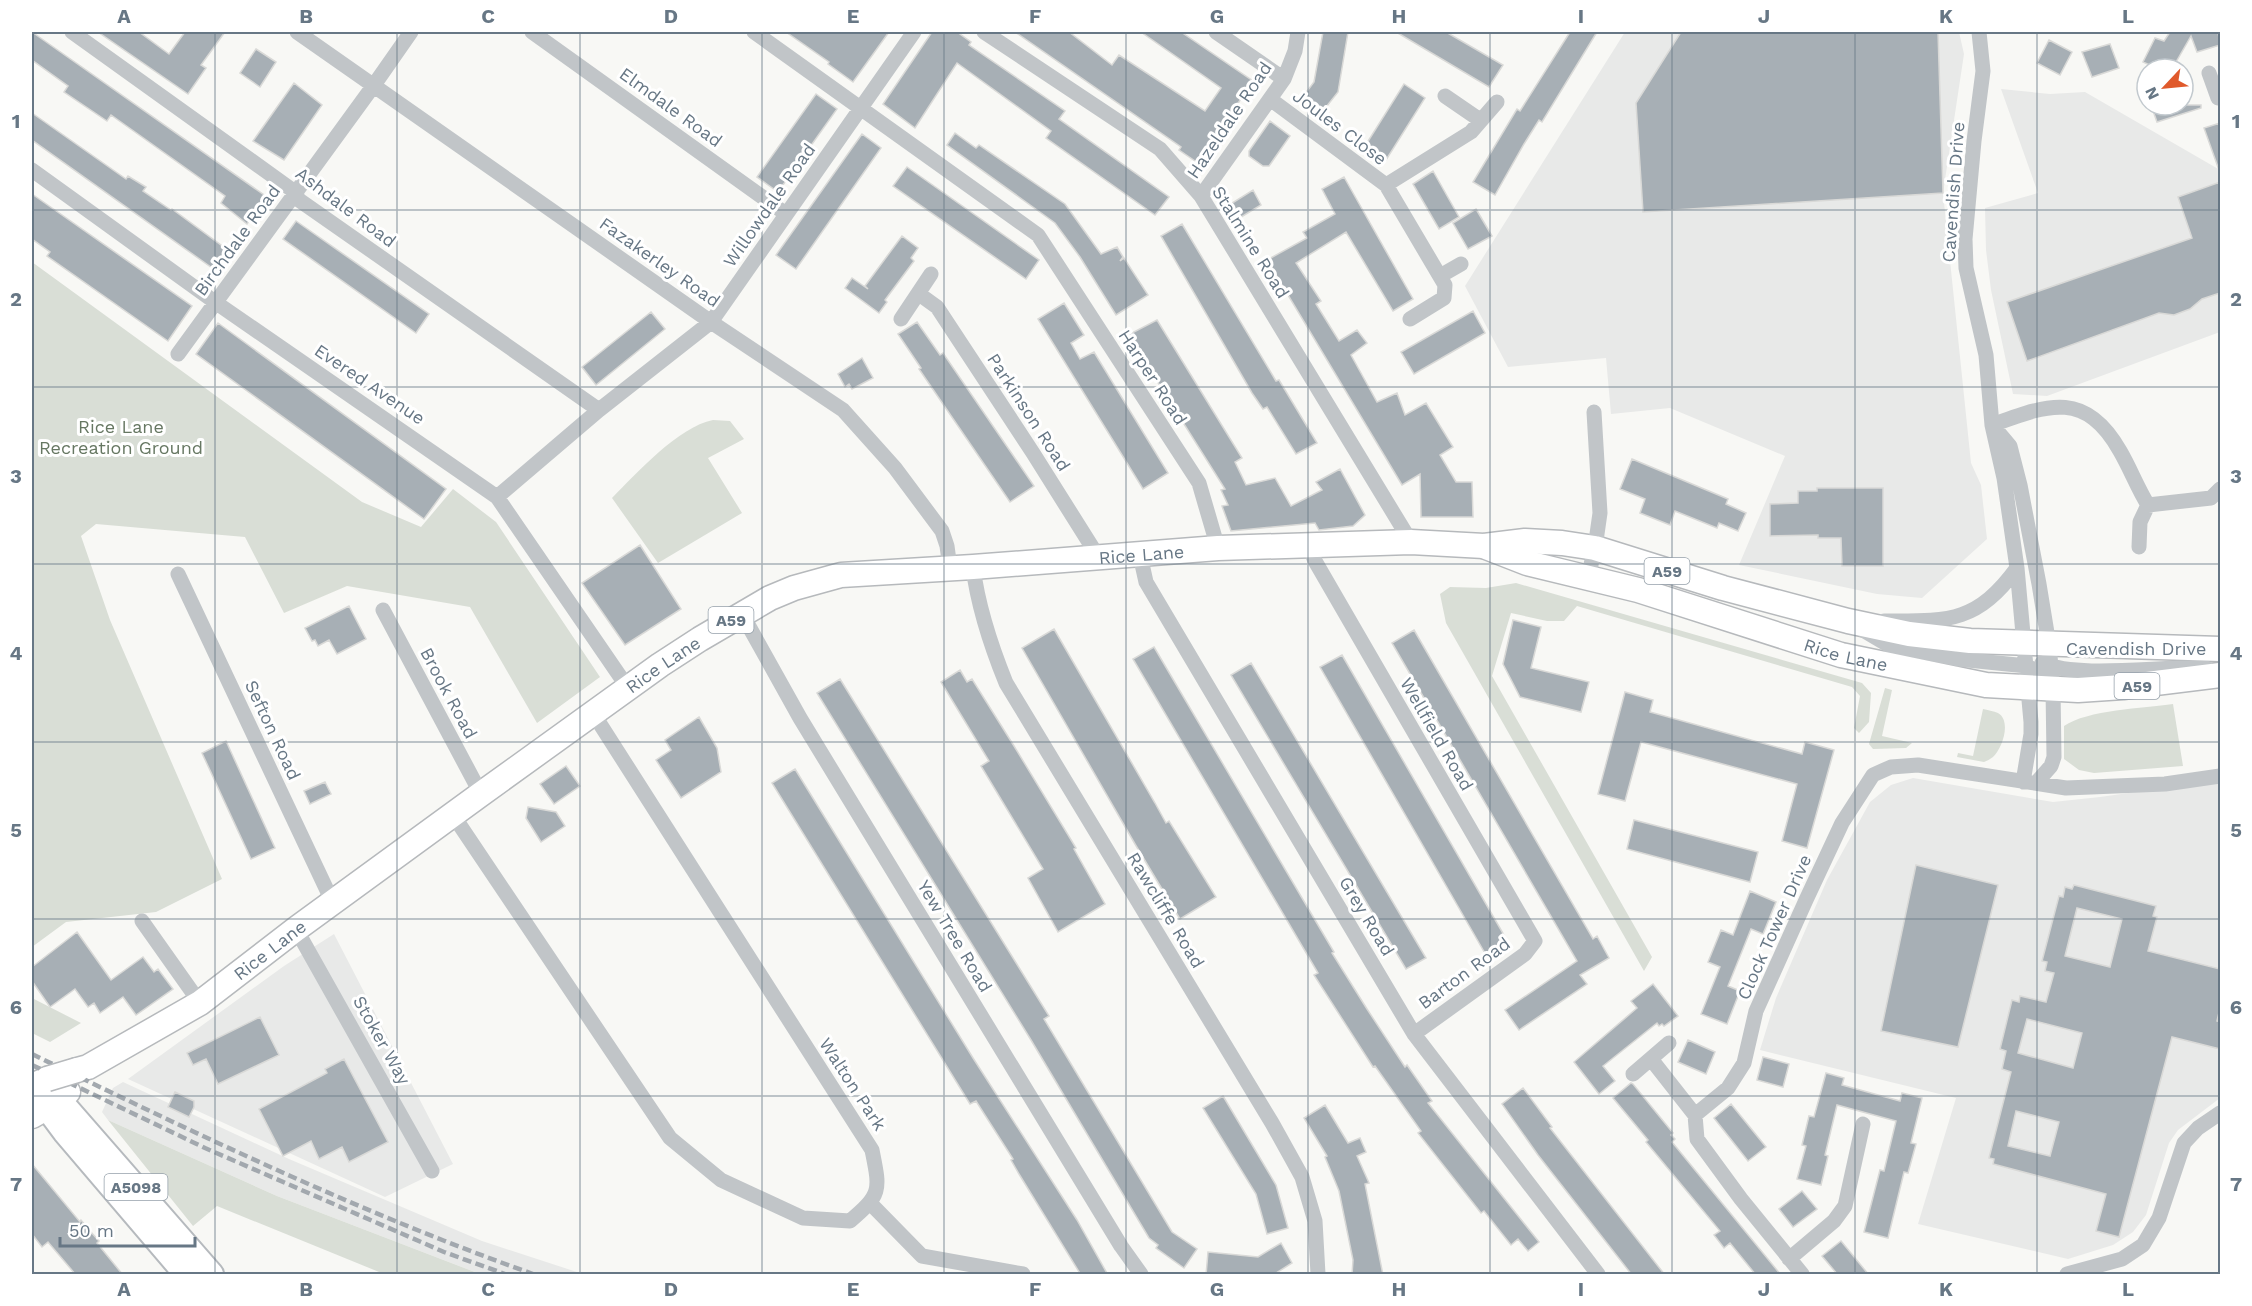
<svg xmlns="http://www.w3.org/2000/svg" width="2252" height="1306" viewBox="0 0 2252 1306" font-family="'Work Sans',sans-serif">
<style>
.built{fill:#e8e9e8}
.green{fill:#d9ded6}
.building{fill:#a7afb5;stroke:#d9d9d7;stroke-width:1.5;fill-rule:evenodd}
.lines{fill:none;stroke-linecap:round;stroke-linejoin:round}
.primary-casing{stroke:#b6babe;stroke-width:26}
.trunk-casing{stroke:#b6b9bc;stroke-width:27}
.minor{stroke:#c1c5c8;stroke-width:15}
.primary{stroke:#fff;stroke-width:22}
.trunk{stroke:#fff;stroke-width:24}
.rail{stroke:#a2a8ae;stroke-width:4.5;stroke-dasharray:9 4.5;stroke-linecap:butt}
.trunk-bridge-casing{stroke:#b6b9bc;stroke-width:27;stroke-linecap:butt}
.trunk-bridge{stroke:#fff;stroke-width:24}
.grid{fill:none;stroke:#677785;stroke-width:1.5;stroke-opacity:0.55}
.labels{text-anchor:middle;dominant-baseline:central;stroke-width:6;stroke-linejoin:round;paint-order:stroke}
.shield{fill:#fff;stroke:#95a0aa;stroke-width:1.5}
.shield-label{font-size:16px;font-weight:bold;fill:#677785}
.street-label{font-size:18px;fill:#677785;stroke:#fff}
.park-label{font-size:18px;fill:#667762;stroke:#fff}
.neatline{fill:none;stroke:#677785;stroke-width:2}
.grid-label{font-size:20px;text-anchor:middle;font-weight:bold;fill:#677785}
</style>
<rect width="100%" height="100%" fill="#f8f8f5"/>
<path class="built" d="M1625,32H1959L1964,54L1943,193L1971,463L1981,485L1987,539L1922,598L1877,594L1739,565L1785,456L1670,408L1611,414L1606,358L1508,367L1465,286Z
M2001,89L2050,94L2085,92L2220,170V332L2047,396L2013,394L1991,290L1986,250L1985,208L2038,193Z
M1913,778L2053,802L2100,797L2220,780V1098L2178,1130L2169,1143L2146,1215L2133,1232L2113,1245L2068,1259L1918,1224L1956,1098L1760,1050L1776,998L1827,880L1870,802L1891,785Z
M334,934L453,1164L385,1197L128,1079L284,966Z
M123,1082L289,1159L482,1241L583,1274H480L277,1196L108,1120L102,1112L113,1088Z"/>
<path class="green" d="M32,262L362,502L421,527L453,489L496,522L600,677L537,723L470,607L347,586L284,613L245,537L96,524L81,536L110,620L222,879L156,912L66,922L32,947Z
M713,420L730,421L744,439L708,458L742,513L658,563L612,498C637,473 678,427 713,420Z
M1516,583L1862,683L1871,693L1869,722L1859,733L1854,728L1860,696L1852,687L1577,606L1564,621H1547L1511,613L1492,676L1652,957L1644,971L1446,623L1440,594L1450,587L1486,588Z
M1885,688L1892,690L1882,736L1912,743L1906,748L1873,749L1869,744Z
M2173,704L2183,766L2094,773L2079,770L2064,759V726C2087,710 2144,708 2173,704Z
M1983,709C1987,710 1994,711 1998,713C2012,721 2002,749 1993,757C1990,759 1987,761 1984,762L1957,757L1958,753L1973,756Z
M32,998L81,1023L50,1042L32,1033Z
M108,1120L277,1196L480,1274H384L217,1206L193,1226Z"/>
<path class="building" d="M32,32L267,197L247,224L221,203L225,196L111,115L107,121L64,92L68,86L32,60Z
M98,32H139L169,54L185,32H225L201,65L206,68L188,94Z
M786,32H889L853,82L828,64L829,62Z
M932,32H957L971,42L969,45L1065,111L1059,119L1169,197L1155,215L1046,138L1051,131L957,63L915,128L883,104Z
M1015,32H1069L1112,65L1119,55L1205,111L1221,88L1141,32H1181L1253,81L1198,163L1179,150L1181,147Z
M1323,32H1348L1338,92L1319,116L1299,102L1314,82Z
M1396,32H1446L1503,65L1489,87Z
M1570,32H1597L1542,122L1539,120L1524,144L1495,195L1473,182L1517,109L1520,111Z
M1681,32H1938L1943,193L1643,212L1636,103Z
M2170,32H2218L2220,45L2197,52L2191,36L2172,69H2158L2143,62L2155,38L2164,41Z
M2049,40L2072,52L2060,75L2037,63Z
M2110,44L2119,68L2092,77L2082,52Z
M256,49L276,62L260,87L240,73Z
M294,83L322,105L284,160L253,141Z
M1404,84L1425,98L1386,160L1365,146Z
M816,94L837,109L778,192L757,177Z
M2151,105H2201V108L2157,122Z
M32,113L126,179L128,176L146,187L143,191L171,210L172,209L229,251L215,270L32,140Z
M1270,121L1290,136L1269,166H1263L1249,156V151Z
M2220,123V170H2219L2204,128Z
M955,133L976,148L979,145L1065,204L1101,254L1117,247L1123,257L1120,261L1124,258L1148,295L1116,315L1080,257L1055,223L947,145Z
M862,134L881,148L796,269L776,255Z
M907,167L1039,260L1026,279L893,186Z
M1433,171L1459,217L1439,229L1413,184Z
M1344,177L1413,299L1393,311L1346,232L1296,263L1321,301L1316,304L1339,341L1357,330L1367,343L1351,355L1377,402L1397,393L1405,415L1426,403L1453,447L1440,455L1456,482H1472L1473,517H1421L1420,474L1402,485L1267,260L1307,238L1303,232L1335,214L1322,189Z
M2220,182V293L2202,299L2190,309L2174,315L2159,313L2027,361L2007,302L2192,238L2178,197Z
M1253,190L1261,205L1238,219L1229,205Z
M32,194L192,306L168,341L47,256L50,252L32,239Z
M1476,209L1492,236L1468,249L1453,223Z
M296,221L429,314L416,333L283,239Z
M1182,224L1276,381L1279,380L1317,443L1296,454L1267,407L1263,409L1252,393L1161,236Z
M902,236L918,248L911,258L914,261L885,300L887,302L879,313L845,288L852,278L868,289L865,286Z
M1064,303L1084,335L1071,343L1080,359L1094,352L1168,473L1143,489L1038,319Z
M1473,311L1485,333L1414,374L1401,352Z
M651,312L665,329L596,385L582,367Z
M1157,320L1242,458L1235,462L1246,485L1275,478L1291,506L1322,490L1316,482L1340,469L1365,515L1353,526L1319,530L1315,523L1231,531L1222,506L1228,505L1221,490L1225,489L1128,335Z
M917,322L940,355L943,353L1034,486L1010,502L919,369L921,368L898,334Z
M218,323L446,489L424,519L196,354Z
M862,358L873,378L852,389L849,384L845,387L838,374Z
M1632,459L1728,499L1726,504L1746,513L1738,531L1719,523L1717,528L1675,511L1670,525L1640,513L1645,499L1620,489Z
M1817,488H1883V566H1842L1841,538H1818V535L1770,536V504L1798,503V491H1817Z
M640,545L681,609L625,645L582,583Z
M349,606L366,639L337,654L329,640L318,646L315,640L312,641L305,628Z
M1513,620L1541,627L1531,668L1589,682L1581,712L1520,697L1503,664Z
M1054,629L1155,803L1166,823L1169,821L1216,897L1180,919L1135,844L1022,648Z
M1414,630L1593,939L1597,936L1609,958L1580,975L1587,984L1519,1030L1505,1010L1577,961L1392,643Z
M1154,647L1315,920L1334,952L1332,953L1367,1009L1405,1067L1407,1065L1432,1101L1428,1103L1539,1242L1528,1251L1518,1239L1511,1245L1484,1211L1481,1213L1418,1133L1421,1131L1375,1066L1373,1067L1314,975L1318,973L1133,659Z
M1342,655L1508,942L1486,955L1320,667Z
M1251,663L1426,958L1406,969L1231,675Z
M960,670L967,682L972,679L1014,746L1076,848L1074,849L1105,904L1058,932L1028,878L1043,869L981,766L989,761L941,682Z
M840,679L1049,1016L1044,1019L1172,1232L1197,1249L1184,1268L1156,1248L1158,1245L1149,1238L1031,1040L817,693Z
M1625,692L1653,700L1650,712L1802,754L1805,742L1834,750L1807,848L1782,841L1797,784L1641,742L1625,801L1598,794Z
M699,717L717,748L721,772L681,798L656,760L671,750L665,740Z
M226,741L275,848L251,859L202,753Z
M566,766L580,786L554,804L540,784Z
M795,769L973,1058L1077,1220L1108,1275H1081L1019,1174L1011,1160L1013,1159L976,1101L970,1104L772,783Z
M325,782L331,794L310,804L304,791Z
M528,807L556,812L565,826L541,842L526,818Z
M1634,820L1758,852L1750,882L1627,849Z
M1916,865L1998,885L1958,1047L1881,1031Z
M2074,885L2156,906L2153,916L2157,917L2148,951L2220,969V1008L2217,1021L2220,1022V1049L2172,1037L2119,1237L2096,1231L2106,1194L1993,1164L1994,1159L1989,1158L2011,1072L2002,1069L2006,1051L2000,1049L2012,1000L2019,1002L2020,996L2046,1002L2054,973L2045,971L2047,962L2042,961L2059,896L2063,897L2065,887L2072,889ZM2077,908L2122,919L2110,967L2065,956ZM2027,1019L2082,1033L2073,1068L2018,1053ZM2016,1111L2059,1122L2050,1156L2008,1146Z
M1750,891L1776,902L1763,934L1751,929L1728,986L1740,991L1727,1024L1701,1014L1720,967L1708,962L1721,930L1733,935Z
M77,932L111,980L143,957L154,972L158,969L173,989L136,1015L123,997L100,1013L94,1003L88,1007L75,989L50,1007L32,981V967Z
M1653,984L1678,1016L1664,1026L1662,1024L1659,1026L1657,1023L1603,1066L1615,1081L1599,1094L1574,1062L1637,1008L1631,1001Z
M260,1017L279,1055L218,1084L206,1059L193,1065L187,1053Z
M1688,1040L1715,1052L1706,1074L1678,1062Z
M1763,1057L1789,1064L1783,1087L1757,1080Z
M344,1059L388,1142L349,1162L342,1147L319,1159L311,1141L283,1156L259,1109L327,1073L325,1069Z
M1826,1073L1844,1078L1842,1085L1900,1101L1902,1093L1922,1098L1911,1143L1916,1144L1908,1173L1904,1172L1888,1238L1864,1232L1880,1170L1884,1171L1896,1121L1837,1105L1825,1155L1828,1156L1821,1185L1797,1179L1806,1146L1802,1145L1809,1116L1814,1117Z
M1631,1083L1633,1084L1673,1133L1671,1135L1675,1139L1672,1142L1781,1275H1756L1730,1243L1724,1248L1714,1235L1720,1231L1646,1142L1648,1140L1613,1098Z
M1523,1088L1552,1127L1550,1128L1665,1275H1632L1538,1155L1502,1104Z
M175,1092L194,1101V1107L189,1117L168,1107Z
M1223,1096L1276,1185L1288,1228L1267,1234L1256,1194L1203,1108Z
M1731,1104L1766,1147L1748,1161L1714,1118Z
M1325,1105L1348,1143L1360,1138L1366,1152L1357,1156L1369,1183L1365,1184L1383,1275H1352L1353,1260L1339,1191L1325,1157L1327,1156L1304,1118Z
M32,1164L80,1222L81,1220L90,1231L99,1241L97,1243L123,1275H76L48,1242L42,1247L32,1234Z
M1802,1191L1817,1209L1793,1227L1779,1209Z
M1841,1241L1869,1275H1838L1822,1256Z
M1281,1243L1292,1263L1273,1275H1206L1208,1252L1258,1257Z"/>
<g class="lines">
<defs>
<path id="primary" d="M48,1086L212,1274
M35,1093L64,1132L185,1274"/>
<g id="trunk">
<path id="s1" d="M1486,547L1527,563L1638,590L1841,655L1986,685L2078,690L2123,687L2220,675"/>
<path id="s2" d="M77,1070L88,1067L200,1003L296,929L481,794L660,665L700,639L770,598L794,588L841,575L973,567L1218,548L1411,542L1484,546L1525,541L1562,543L1595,548L1723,588L1848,621L1909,634L1970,641L2220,649"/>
<path d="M32,1086L47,1079"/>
<path d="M32,1116L46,1108L68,1092"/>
</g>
</defs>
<use href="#primary" class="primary-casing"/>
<use href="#trunk" class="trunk-casing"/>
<path class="minor" d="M72,32L295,192L299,200L599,410
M297,32L711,322L843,410L895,468L942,531L947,546L950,568
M532,32L786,214
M754,32L1038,235L1199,483L1218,548
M984,32L1160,149L1201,196L1411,542
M1216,32L1284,79
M1979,32L1983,71L1974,141L1965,239L1966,268L1986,355L1992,425L2004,478L2017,568L2031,722V734L2023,782
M2209,73L2218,98
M1445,96L1480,120
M1270,99L1386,185L1445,285L1444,298L1410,319
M32,170L215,302L497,497L628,688
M1386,185L1471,132L1497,102
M1201,196L1284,79L1295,51L1298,32
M1440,276L1461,264
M919,294L937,307L1033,453L1099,558
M901,319L931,274
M178,354L374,85L411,32
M1992,425C2047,405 2085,389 2120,451C2130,468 2137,487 2148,505L2211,498L2220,489
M1994,427L2010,446L2020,485L2039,584L2049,645L2053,689L2054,757L2051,766L2036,783
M497,497L599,410L711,322L914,32
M1309,545L1315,561L1535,941L1525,954L1414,1034
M2139,547L2140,522L2148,505
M1140,555L1146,582L1414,1034L1598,1274
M973,567C978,607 991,646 1006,683L1272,1123L1302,1177L1315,1221L1318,1274
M178,574L333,903
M1588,577L1595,548L1600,513L1594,412
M383,610L481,794
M742,614L800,718L1121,1246L1141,1274
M1884,621C1947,621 1976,624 2017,568
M1863,630L1890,646L1958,659L2027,666L2042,674L2052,687
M2042,663C2080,679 2160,666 2206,668
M453,815L670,1138L721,1180L803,1218L850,1221C882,1194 880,1190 872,1150L593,713
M142,921L200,1003
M296,929L432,1171
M1651,1059L1695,1115
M1633,1074L1669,1043
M871,1204L922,1256L1023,1274
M1789,1259L1834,1221L1845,1206L1863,1124
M1802,1274L1741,1199L1697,1139L1695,1115L1728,1088L1744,1063L1756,1011L1806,900L1842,823L1873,775L1891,767L1918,765L2066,788L2165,784L2220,776
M2067,1274L2122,1259L2143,1245L2159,1218L2184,1143L2198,1128L2220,1113"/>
<use href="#primary" class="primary"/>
<use href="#trunk" class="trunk"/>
<path class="rail" d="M32,1054C196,1134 361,1213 533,1274
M32,1065L205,1148L444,1252L505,1274"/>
<defs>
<path id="trunk-bridge" d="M47,1079L77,1070"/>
</defs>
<use href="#trunk-bridge" class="trunk-bridge-casing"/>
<use href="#trunk-bridge" class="trunk-bridge"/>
</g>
<path class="grid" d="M215,32V1274M397,32V1274M580,32V1274M762,32V1274M944,32V1274M1126,32V1274M1308,32V1274M1490,32V1274M1672,32V1274M1855,32V1274M2037,32V1274M32,210H2220M32,387H2220M32,564H2220M32,742H2220M32,919H2220M32,1096H2220"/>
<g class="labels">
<g class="shield">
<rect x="1644.5" y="558" width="45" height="26" rx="4.5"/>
<rect x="708.5" y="607" width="45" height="26" rx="4.5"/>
<rect x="2114.5" y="673" width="45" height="26" rx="4.5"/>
<rect x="104.5" y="1174" width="63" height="26" rx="4.5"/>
</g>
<g class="shield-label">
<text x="1667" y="571">A59</text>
<text x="731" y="620">A59</text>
<text x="2137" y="686">A59</text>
<text x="136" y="1187">A5098</text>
</g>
<g class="street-label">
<text transform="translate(671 107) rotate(36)">Elmdale Road</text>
<text transform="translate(1229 120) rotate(-56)">Hazeldale Road</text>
<text transform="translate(1340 127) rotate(37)">Joules Close</text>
<text transform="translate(1953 192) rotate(-86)">Cavendish Drive</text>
<text transform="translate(769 205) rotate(-55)">Willowdale Road</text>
<text transform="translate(346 207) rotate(37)">Ashdale Road</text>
<text transform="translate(237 240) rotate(-54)">Birchdale Road</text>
<text transform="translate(1251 242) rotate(58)">Stalmine Road</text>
<text transform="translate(660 262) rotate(35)">Fazakerley Road</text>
<text transform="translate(1153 377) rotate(57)">Harper Road</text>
<text transform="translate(370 384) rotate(34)">Evered Avenue</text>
<text transform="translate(1029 412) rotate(57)">Parkinson Road</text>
<text stroke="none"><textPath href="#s2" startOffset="1216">Rice Lane</textPath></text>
<text x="2136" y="648">Cavendish Drive</text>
<text stroke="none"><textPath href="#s1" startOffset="376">Rice Lane</textPath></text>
<text stroke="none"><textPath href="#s2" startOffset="714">Rice Lane</textPath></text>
<text transform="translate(449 693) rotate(62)">Brook Road</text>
<text transform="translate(273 730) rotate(65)">Sefton Road</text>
<text transform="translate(1437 734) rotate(60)">Wellfield Road</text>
<text transform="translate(1166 910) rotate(59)">Rawcliffe Road</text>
<text transform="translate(1367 916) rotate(59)">Grey Road</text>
<text transform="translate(1774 927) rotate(-66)">Clock Tower Drive</text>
<text transform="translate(955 936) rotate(59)">Yew Tree Road</text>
<text stroke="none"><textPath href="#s2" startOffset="228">Rice Lane</textPath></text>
<text transform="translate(1464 973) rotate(-36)">Barton Road</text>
<text transform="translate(382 1040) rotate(61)">Stoker Way</text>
<text transform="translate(853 1084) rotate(57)">Walton Park</text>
</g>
<g class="park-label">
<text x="121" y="426">Rice Lane<tspan x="121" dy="21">Recreation Ground</tspan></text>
</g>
</g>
<rect width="2252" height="1306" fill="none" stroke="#ffffff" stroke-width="66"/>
<g transform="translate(2165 87) rotate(244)"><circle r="28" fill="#ffffff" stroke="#c2c9ce" stroke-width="1.5"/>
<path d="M0-4.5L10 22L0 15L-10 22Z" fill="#e05a2c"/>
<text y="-9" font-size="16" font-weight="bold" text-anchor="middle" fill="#677785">N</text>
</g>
<path d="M60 1237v9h135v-9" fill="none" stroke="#677785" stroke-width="3"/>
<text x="69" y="1237" font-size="18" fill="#677785" stroke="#ffffff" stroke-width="4.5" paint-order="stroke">50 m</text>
<rect x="33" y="33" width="2186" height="1240" class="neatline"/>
<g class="grid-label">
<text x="124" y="23">A</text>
<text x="306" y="23">B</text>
<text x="488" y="23">C</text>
<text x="671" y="23">D</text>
<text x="853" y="23">E</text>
<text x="1035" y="23">F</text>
<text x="1217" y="23">G</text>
<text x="1399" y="23">H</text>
<text x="1581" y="23">I</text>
<text x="1764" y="23">J</text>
<text x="1946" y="23">K</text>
<text x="2128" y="23">L</text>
<text x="16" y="128">1</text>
<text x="2236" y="128">1</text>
<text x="16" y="306">2</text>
<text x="2236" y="306">2</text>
<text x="16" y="483">3</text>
<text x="2236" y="483">3</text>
<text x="16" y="660">4</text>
<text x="2236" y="660">4</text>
<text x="16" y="837">5</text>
<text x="2236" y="837">5</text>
<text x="16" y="1014">6</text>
<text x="2236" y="1014">6</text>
<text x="16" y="1191">7</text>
<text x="2236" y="1191">7</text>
<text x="124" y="1296">A</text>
<text x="306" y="1296">B</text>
<text x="488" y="1296">C</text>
<text x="671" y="1296">D</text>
<text x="853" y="1296">E</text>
<text x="1035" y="1296">F</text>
<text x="1217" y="1296">G</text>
<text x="1399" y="1296">H</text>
<text x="1581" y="1296">I</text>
<text x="1764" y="1296">J</text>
<text x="1946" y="1296">K</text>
<text x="2128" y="1296">L</text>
</g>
</svg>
